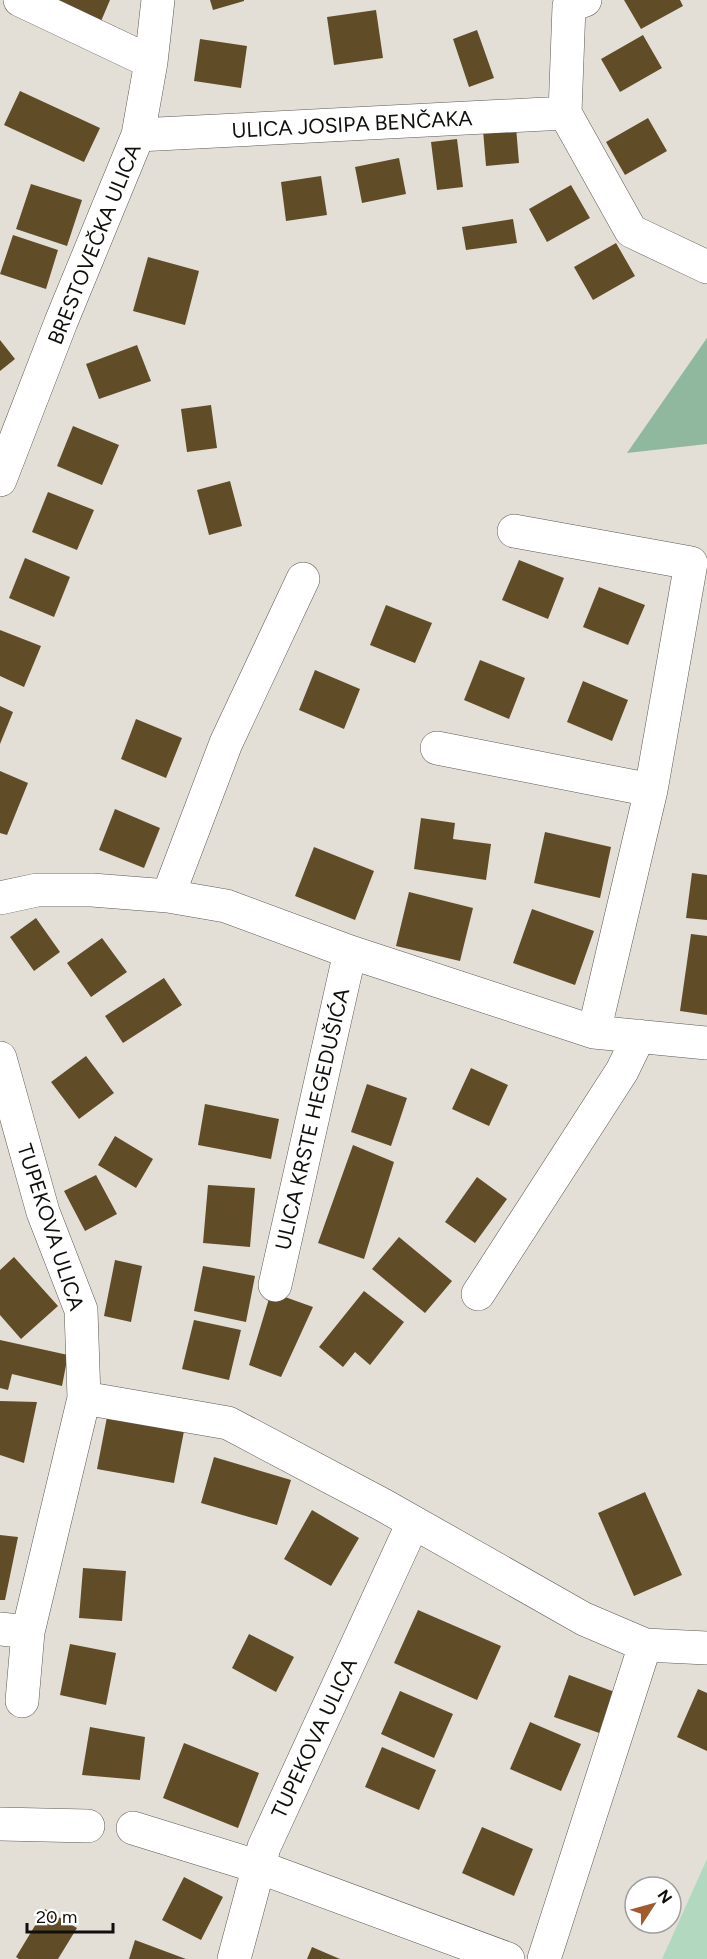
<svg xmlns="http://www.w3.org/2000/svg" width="707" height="1959" viewBox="0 0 707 1959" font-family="Figtree,sans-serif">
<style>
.green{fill:#b2d9bf}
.forest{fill:#8fb89e}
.building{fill:#614c28}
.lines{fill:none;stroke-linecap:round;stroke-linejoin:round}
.minor-casing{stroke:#5d5953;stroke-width:34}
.minor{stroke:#fff;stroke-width:33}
.labels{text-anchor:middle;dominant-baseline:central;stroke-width:6;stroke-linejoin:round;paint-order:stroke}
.street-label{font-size:21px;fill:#100f0c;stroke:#fff}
</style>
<rect width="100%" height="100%" fill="#e3dfd7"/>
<path class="green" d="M707,1859V1959H662Z"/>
<path class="forest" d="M707,338V444L627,453Z"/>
<path class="building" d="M41,0H110L99,26Z
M210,0H244V1L213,10Z
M624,0H680L683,6L641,29Z
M376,10L383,58L334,65L327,17Z
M477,30L494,78L469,87L453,39Z
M643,35L662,68L620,92L601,59Z
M200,39L247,46L241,88L194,81Z
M20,91L100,128L84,162L4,125Z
M648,118L667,151L625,175L606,142Z
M516,127L519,163L486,166L483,130Z
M457,139L463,187L437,190L431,142Z
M399,158L406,194L362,203L355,167Z
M321,176L327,215L286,221L281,182Z
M31,184L82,200L67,246L16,229Z
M571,185L590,218L547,242L529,209Z
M513,219L517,243L466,250L462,227Z
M13,235L58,250L46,289L0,274Z
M616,243L635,276L593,300L574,267Z
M148,257L199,271L185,325L133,311Z
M0,340L15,359L0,371Z
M137,345L151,381L99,399L86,364Z
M211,405L217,448L187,452L181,409Z
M73,426L119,445L102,485L57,466Z
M230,481L242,526L209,535L197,490Z
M48,492L94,510L77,550L32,532Z
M25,558L70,577L54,617L9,598Z
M519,560L564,578L548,619L502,600Z
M599,587L645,605L628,645L583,627Z
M386,605L432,623L415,663L370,645Z
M0,630L41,646L24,687L0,676Z
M480,660L525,678L509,719L464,700Z
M315,670L360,689L344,729L299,710Z
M583,681L628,700L612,741L567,722Z
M0,706L13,712L0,744Z
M136,719L182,738L166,778L121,759Z
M0,771L28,783L7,835L0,833Z
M115,809L160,828L144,868L99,850Z
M421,818L455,823L453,839L491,844L486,880L414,869Z
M545,832L611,847L600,898L534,883Z
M314,847L374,871L355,920L295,896Z
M692,873L707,875V920L686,918Z
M409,892L473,908L460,961L396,946Z
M532,909L594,931L575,985L513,963Z
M36,918L60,952L34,971L10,937Z
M691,934L707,936V1015L680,1011Z
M102,938L127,972L91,997L67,963Z
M164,978L182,1005L123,1043L105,1016Z
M86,1056L114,1093L79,1119L51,1082Z
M471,1068L508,1085L489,1126L452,1109Z
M367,1084L407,1098L391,1146L351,1132Z
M205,1104L279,1119L271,1159L198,1145Z
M115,1136L153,1159L136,1188L98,1165Z
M353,1145L394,1162L364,1259L318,1243Z
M96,1175L117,1214L85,1231L64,1191Z
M477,1177L507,1199L475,1243L445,1222Z
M208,1185L255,1188L250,1247L203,1243Z
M399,1237L452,1281L425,1313L372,1269Z
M14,1257L58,1306L21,1339L0,1315V1270Z
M115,1260L142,1266L131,1322L104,1316Z
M203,1266L255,1276L246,1322L194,1311Z
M364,1291L404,1322L370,1365L355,1352L343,1367L319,1347Z
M271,1292L313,1307L281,1377L249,1365Z
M194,1320L241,1330L229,1380L182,1369Z
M0,1340L68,1355L62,1386L12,1374L8,1390L0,1388Z
M0,1401L37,1402L24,1463L0,1455Z
M107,1417L184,1431L174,1483L97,1469Z
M214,1457L291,1480L277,1525L201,1503Z
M645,1492L682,1575L634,1596L598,1513Z
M312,1510L359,1538L331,1586L284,1559Z
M0,1535L18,1537L5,1600H0Z
M83,1568L126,1571L122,1621L79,1618Z
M418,1610L501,1646L477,1700L394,1663Z
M249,1634L294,1657L276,1692L232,1668Z
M70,1644L116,1653L106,1705L60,1695Z
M569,1675L620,1694L605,1735L554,1717Z
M698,1689L707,1693V1751L677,1737Z
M400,1691L453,1714L434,1758L381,1734Z
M530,1722L581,1744L561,1791L510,1769Z
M90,1727L145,1737L140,1780L82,1775Z
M184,1743L259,1773L238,1828L163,1798Z
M382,1747L436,1770L419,1810L365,1787Z
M482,1827L533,1849L514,1896L462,1873Z
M184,1877L223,1897L201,1940L162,1920Z
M45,1909L77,1928L58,1959H19L16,1957Z
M135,1940L186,1959H129Z
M312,1947L340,1959H307Z"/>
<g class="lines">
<defs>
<path id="minor" d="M20,0L151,62
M565,113L569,6L585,0
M138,135L565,113L631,231L707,267
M0,480L61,322L138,135L151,62L158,0
M514,531L691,563L651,790L594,1032
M437,748L651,790
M168,896L226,743L303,579
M0,898L37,890H92L168,896L226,906L350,952L594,1032L707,1043
M0,1058L43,1212L81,1310L84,1398L28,1632L22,1701
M275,1285L350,952
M478,1294L622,1071L639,1036
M84,1398L228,1423L383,1505L584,1619L645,1645L707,1648
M0,1629L28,1632
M0,1824L88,1826
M133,1828L259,1867L508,1959
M234,1959L264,1847L413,1523
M544,1959L645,1645"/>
</defs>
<use href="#minor" class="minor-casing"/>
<use href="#minor" class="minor"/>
</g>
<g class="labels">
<g class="street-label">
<text transform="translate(352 124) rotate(-3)">ULICA JOSIPA BENČAKA</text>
<text transform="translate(94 244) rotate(-68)">BRESTOVEČKA ULICA</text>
<text transform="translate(312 1119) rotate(-77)">ULICA KRSTE HEGEDUŠIĆA</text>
<text transform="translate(51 1227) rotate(72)">TUPEKOVA ULICA</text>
<text transform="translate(314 1738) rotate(-65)">TUPEKOVA ULICA</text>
</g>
</g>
<g transform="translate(653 1905) rotate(54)"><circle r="28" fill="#ffffff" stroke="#9f9f9e" stroke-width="1.5"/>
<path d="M0-4.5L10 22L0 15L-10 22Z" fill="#a05b2e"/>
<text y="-9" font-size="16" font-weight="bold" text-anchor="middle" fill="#100f0c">N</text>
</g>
<path d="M27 1923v9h86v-9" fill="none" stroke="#100f0c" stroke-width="3"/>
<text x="36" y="1923" font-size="18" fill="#100f0c" stroke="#ffffff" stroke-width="4.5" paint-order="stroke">20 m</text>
</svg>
